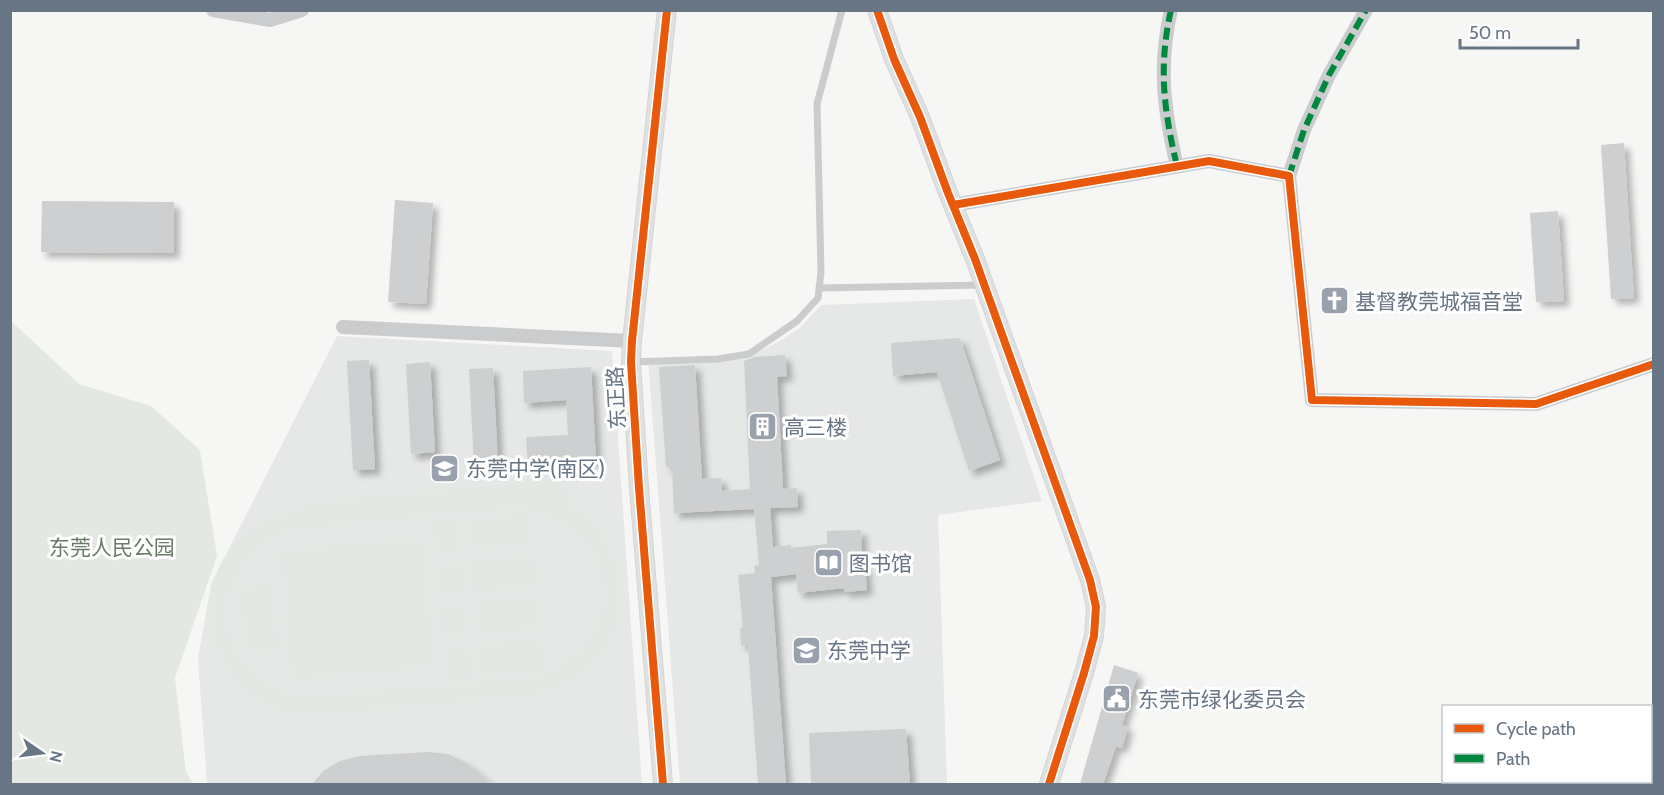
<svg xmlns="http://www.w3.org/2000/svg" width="1664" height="795" viewBox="0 0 1664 795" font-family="Cabin,'Noto Sans SC',sans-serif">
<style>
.built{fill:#e6e8e8}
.green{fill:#e4e8e3;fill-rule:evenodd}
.building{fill:#cdcfd0;filter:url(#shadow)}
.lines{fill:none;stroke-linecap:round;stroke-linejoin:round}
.secondary-casing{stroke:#d3d4d5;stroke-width:20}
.lane{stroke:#cbcccd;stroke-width:7}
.street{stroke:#cbcccd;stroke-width:14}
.secondary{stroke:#dfe0e1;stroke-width:18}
.quiet{stroke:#00873e;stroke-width:6;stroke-dasharray:12 6;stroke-linecap:butt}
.cycleway-casing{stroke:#fff;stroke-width:11}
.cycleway{stroke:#e8590c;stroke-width:8}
.labels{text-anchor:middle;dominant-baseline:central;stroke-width:6;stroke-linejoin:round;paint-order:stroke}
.poi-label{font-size:21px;fill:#677585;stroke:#fff;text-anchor:start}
.street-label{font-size:21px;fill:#677585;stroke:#fff}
.park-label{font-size:21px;fill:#687c66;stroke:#fff}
</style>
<defs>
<filter id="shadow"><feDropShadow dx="5.5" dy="5.5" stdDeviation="3" flood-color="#0004"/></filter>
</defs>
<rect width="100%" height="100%" fill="#f6f6f5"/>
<path class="built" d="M974,299L1042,501L938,515L947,784H680L648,359L748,357L778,342L800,328L821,305Z
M337,336L612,351L642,784H207L198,659L211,584Z"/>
<path class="green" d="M11,321L79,384L151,406L200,450L217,556L175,678L186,772L193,784H11Z
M566,478L568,503C633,541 640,629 580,676C565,688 547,692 529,696L321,715C308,715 296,715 284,712C202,687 181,575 255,527C269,518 285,513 302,510L301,503ZM511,509C623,508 637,656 526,677L305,696C202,678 203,547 304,529Z
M530,512L533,544L469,550L466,518Z
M458,519L461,552L435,554L432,521Z
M423,537L435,667L291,681L279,550Z
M534,554L537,587L473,593L470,560Z
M462,561L465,594L438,596L435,564Z
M274,584L280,651L245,654L239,587Z
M538,596L541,629L477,635L474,602Z
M466,603L469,636L442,639L439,606Z
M542,638L545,671L480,677L477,644Z
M470,646L473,678L446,681L443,648Z"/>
<path class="building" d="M1624,143L1634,298L1611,299L1601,145Z
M395,200L433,203L426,304L388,302Z
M42,201L174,202V253L41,252Z
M1558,211L1564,301L1536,302L1530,213Z
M960,338L1000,460L969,471L937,372L893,376L891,343Z
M785,355L787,376L777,377L783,489L797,488L798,507L770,508L773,547L791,545V548L827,544V531L861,530L862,567L865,566L867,590L845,592L844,588L798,593L796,574L771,577L786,784H758L748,645H741L740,628L743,627L738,575L755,573L754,566L759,565L754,509L674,513L672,467H666L659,367L695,365L702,479L721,478L722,491L750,489L744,361L754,357Z
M369,360L375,469L353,470L347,361Z
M430,362L435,452L411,454L406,364Z
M591,367L596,461L528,465L526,437L568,435L566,400L524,403L523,371Z
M493,368L498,464L474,465L469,369Z
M1114,665L1138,673L1122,725L1128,727L1122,748L1116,746L1103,784H1080Z
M906,729L910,784H811L809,733Z
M427,752L448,754L467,763L491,784H312L323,771L340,761L360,756Z"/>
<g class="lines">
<defs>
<path id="secondary" d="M877,10L894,59L920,117L948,193L975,259L1090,580L1096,607L1094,636L1084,673L1049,784
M663,784L639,488L631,362L632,341L667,10"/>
</defs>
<use href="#secondary" class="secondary-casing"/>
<path class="lane" d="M819,288L984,285
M631,362L718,359L749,354L797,321L818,298L821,272L817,104L842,10"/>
<path class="street" d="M213,10L270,20L302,10
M1171,10C1158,67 1164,111 1177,166
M1289,176L1304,130L1329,75L1366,10
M953,205L1209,161L1289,176L1312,400L1536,404L1654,364
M343,327L632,341"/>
<use href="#secondary" class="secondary"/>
<path class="quiet" d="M1171,10C1158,67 1164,111 1177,166
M1289,176L1304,130L1329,75L1366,10"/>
<defs>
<path id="cycleway" d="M877,10L894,59L920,117L948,193L975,259L1090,580L1096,607L1094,636L1084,673L1049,784
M953,205L1209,161L1289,176L1312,400L1536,404L1654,364
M663,784L639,488L631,362L632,341L667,10"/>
</defs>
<use href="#cycleway" class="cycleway-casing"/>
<use href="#cycleway" class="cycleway"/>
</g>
<defs>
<symbol id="church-square" viewBox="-11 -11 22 22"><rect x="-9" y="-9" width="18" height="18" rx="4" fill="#99a2ac" stroke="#fff"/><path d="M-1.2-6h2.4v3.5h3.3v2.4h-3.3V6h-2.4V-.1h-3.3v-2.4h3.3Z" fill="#fff"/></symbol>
<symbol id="building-square" viewBox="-11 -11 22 22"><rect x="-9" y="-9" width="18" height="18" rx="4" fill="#99a2ac" stroke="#fff"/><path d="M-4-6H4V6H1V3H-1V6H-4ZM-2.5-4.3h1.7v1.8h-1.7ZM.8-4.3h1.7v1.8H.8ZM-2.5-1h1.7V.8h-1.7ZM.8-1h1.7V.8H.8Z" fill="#fff"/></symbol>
<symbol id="school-square" viewBox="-11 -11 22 22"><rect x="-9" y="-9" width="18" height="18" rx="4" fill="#99a2ac" stroke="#fff"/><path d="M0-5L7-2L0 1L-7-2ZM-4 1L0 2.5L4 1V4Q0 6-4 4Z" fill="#fff"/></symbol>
<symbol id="library-square" viewBox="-11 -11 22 22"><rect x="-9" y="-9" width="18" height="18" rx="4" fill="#99a2ac" stroke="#fff"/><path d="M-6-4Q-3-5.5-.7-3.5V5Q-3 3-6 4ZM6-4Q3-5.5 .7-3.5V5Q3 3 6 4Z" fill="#fff"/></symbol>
<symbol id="civic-square" viewBox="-11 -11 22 22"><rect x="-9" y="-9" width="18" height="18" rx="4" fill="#99a2ac" stroke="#fff"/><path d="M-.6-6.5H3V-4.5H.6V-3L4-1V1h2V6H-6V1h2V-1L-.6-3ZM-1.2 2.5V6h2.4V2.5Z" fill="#fff"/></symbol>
</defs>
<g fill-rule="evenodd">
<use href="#church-square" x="1318" y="284" width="33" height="33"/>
<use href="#building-square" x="746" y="410" width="33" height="33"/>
<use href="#school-square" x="428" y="452" width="33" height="33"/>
<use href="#library-square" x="812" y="546" width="33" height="33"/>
<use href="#school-square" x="790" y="634" width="33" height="33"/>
<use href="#civic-square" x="1100" y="682" width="33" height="33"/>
</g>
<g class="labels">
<g class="poi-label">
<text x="1355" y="301">基督教莞城福音堂</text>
<text x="784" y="427">高三楼</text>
<text x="466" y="468">东莞中学(南区)</text>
<text x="849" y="563">图书馆</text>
<text x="827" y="650">东莞中学</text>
<text x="1138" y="699">东莞市绿化委员会</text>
</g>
<g class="street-label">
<text transform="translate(616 398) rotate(-93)">东正路</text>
</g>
<g class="park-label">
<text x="112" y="547">东莞人民公园</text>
</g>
</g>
<rect width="1664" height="795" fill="none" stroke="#677585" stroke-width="24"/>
<rect x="1442" y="705" width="210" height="78" fill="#ffffff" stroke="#c2c8ce" stroke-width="1.5"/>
<rect x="1454" y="724" width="30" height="9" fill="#e8590c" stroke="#c2c8ce" stroke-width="1.5"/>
<text x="1496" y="735" font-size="18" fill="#677585">Cycle path</text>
<rect x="1454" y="754" width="30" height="9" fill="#00873e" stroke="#c2c8ce" stroke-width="1.5"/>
<text x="1496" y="765" font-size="18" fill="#677585">Path</text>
<g transform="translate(42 753) rotate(104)" stroke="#ffffff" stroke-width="4.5" paint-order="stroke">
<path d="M0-4.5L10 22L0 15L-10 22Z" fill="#677585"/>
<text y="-9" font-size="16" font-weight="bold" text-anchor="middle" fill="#677585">N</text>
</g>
<path d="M1460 39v9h118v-9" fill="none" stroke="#677585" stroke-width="3"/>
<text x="1469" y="39" font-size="18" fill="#677585" stroke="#ffffff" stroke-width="4.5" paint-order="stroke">50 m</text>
</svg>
